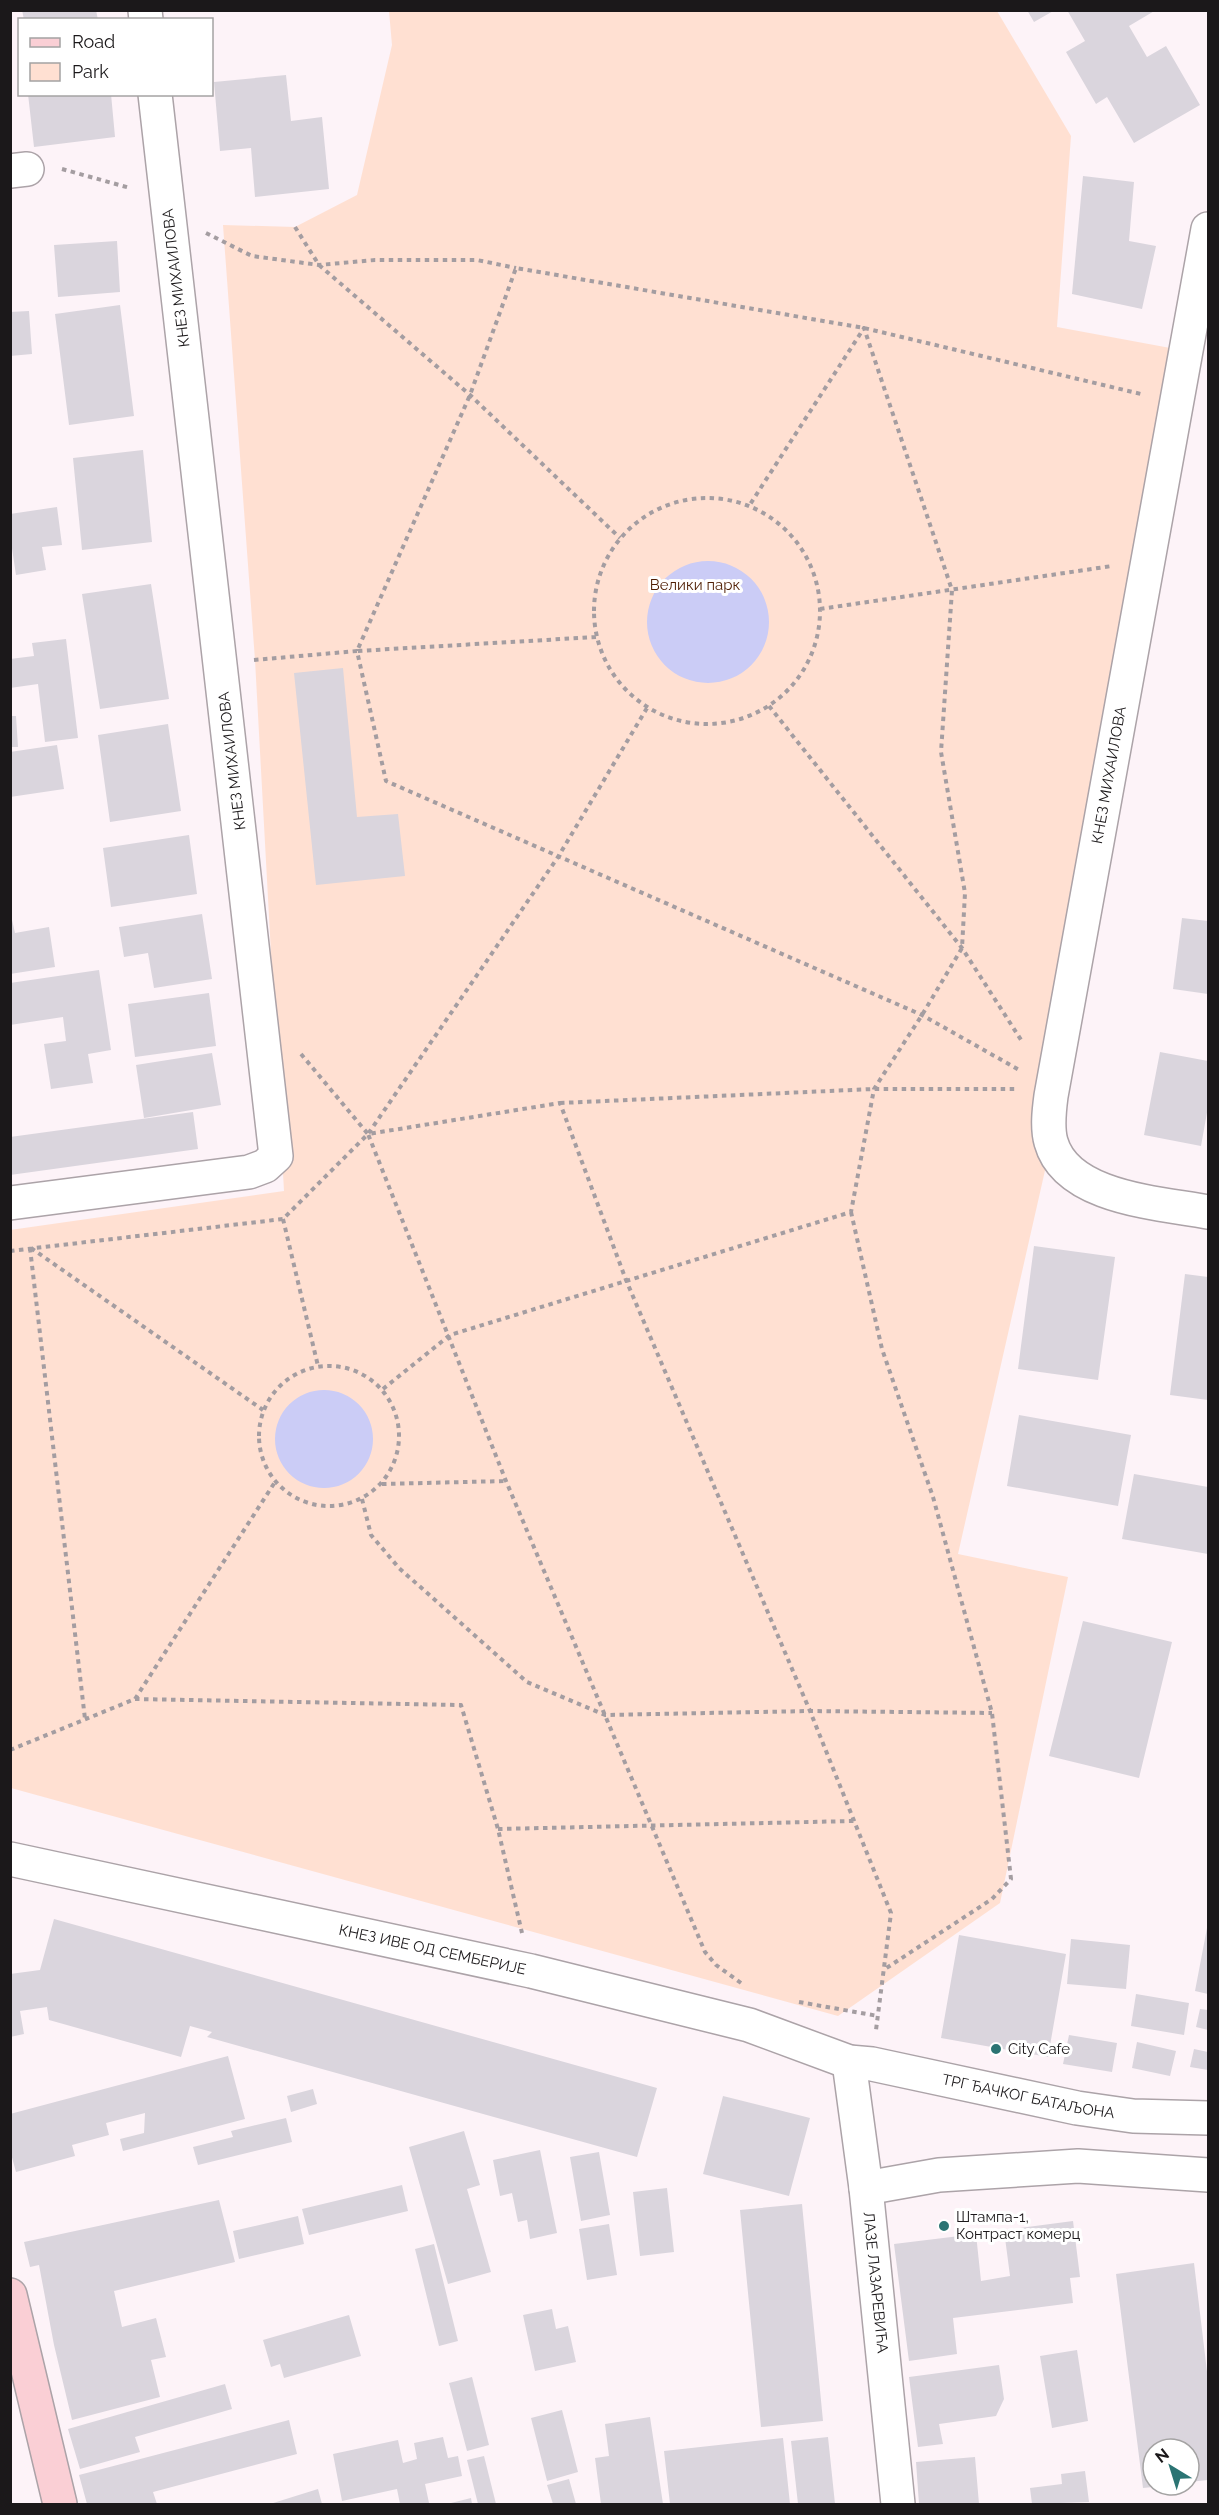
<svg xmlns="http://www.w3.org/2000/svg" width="1219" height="2515" viewBox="0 0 1219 2515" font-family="Raleway,sans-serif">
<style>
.green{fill:#ffe0d2}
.water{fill:#cbccf6}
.building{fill:#dad5dd}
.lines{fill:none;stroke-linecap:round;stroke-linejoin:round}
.minor-casing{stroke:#aca3a8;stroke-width:36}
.secondary-casing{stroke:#aca3a8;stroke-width:36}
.path{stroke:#a49da1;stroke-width:4;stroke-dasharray:4.5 4.5;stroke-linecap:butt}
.minor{stroke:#fff;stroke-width:33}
.secondary{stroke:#facfd5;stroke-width:33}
.poi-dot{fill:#2b7473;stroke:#fff;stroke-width:2}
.labels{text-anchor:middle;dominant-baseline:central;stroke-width:6;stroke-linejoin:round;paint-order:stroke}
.street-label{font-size:15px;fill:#1b181a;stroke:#fff}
.park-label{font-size:15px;fill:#4f1e03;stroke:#fff}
.poi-label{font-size:15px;fill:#1b181a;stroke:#fff;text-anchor:start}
</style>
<rect width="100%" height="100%" fill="#fdf3f8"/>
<path class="green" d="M389,11H997L1071,136L1057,327L1181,350L1066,1078L958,1554L1068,1577L1000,1903L838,2016L11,1788L10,1230L284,1191L255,660L223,225L295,227L357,195L392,45Z"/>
<path class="water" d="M647 622a61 61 0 1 1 122 0a61 61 0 1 1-122 0Z
M275 1439a49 49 0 1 1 98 0a49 49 0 1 1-98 0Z"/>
<path class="building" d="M22,10H96L98,20H24Z
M1027,10H1055L1034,22Z
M1067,10H1156L1129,26L1147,57L1166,46L1200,105L1134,143L1107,97L1096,104L1066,52L1085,41Z
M286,75L291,121L322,117L329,189L255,197L251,148L220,151L214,82Z
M28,94H111L115,137L34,147Z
M1083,176L1134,182L1129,241L1156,246L1142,309L1072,294Z
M117,241L120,292L58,297L54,245Z
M120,305L134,416L69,425L55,314Z
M29,311L32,354L10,356V312Z
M143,450L152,542L82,550L73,458Z
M57,507L62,545L42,547L46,570L16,575L10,535V514Z
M151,584L169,699L100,709L82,594Z
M66,639L78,738L45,742L38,684L10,688V659L34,656L32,643Z
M343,668L357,817L398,814L405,876L316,885L294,673Z
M10,716H16L18,747H10Z
M168,724L181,811L110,822L98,735Z
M57,745L64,789L10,797V752Z
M189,835L197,894L111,907L103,848Z
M10,911L15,933L49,927L55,967L10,974Z
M202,914L212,979L154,988L148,953L124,957L119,927Z
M1182,918L1208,921V994L1173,989Z
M99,970L111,1050L88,1054L93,1083L51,1089L44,1044L66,1041L63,1017L10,1025V983Z
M209,993L216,1046L135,1057L128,1004Z
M1160,1052L1208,1061V1107L1201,1146L1144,1135Z
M212,1053L221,1105L144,1118L136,1065Z
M193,1112L198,1149L10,1175V1137Z
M1034,1246L1115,1257L1098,1380L1018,1369Z
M1185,1274L1208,1277V1400L1170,1395Z
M1019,1415L1131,1435L1118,1506L1007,1486Z
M1134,1474L1208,1487V1554L1122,1539Z
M1083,1621L1172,1642L1139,1778L1049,1756Z
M54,1919L657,2088L637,2157L207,2037L212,2032L190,2026L181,2057L49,2020L47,2007L20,2011L24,2034L10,2037V1974L40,1970Z
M1207,1928H1208V1994L1195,1991Z
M959,1935L1066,1954L1048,2057L941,2038Z
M1071,1939L1130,1945L1126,1989L1067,1984Z
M1136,1994L1189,2003L1184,2035L1131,2026Z
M1200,2009L1208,2010V2030L1196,2027Z
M1069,2035L1117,2043L1112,2072L1063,2064Z
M1137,2042L1176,2051L1170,2076L1132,2068Z
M1194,2049L1208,2052V2070L1190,2067Z
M228,2056L245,2119L123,2151L120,2139L144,2133L145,2113L106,2123L109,2135L72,2145L75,2156L16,2172L10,2150V2114Z
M313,2089L317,2104L291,2112L287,2096Z
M723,2096L810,2118L789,2196L703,2174Z
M286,2118L292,2142L198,2165L193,2147L233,2137L231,2131Z
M464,2131L480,2185L467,2189L491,2272L448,2284L409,2147Z
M540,2150L557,2233L530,2239L527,2220L518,2222L512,2193L500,2196L493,2160Z
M599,2152L610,2215L581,2221L570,2157Z
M402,2185L408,2211L309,2235L302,2209Z
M667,2188L674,2252L640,2256L633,2192Z
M219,2200L235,2262L114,2291L122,2327L156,2318L166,2357L151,2360L160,2397L72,2420L54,2345L39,2265L30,2267L24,2242Z
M802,2204L823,2421L761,2427L740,2210Z
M298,2216L304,2244L239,2259L233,2231Z
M1073,2221L1080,2277L1070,2278L1073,2303L953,2318L957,2354L909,2361L894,2244L976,2234L981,2281L1010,2276L1004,2230Z
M609,2224L617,2275L587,2280L579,2229Z
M434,2244L458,2341L439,2346L415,2249Z
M1194,2263L1208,2380V2480L1189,2482V2449H1153V2487L1143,2488L1116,2274Z
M552,2309L556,2329L568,2326L576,2362L535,2371L523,2315Z
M349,2315L361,2356L284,2378L280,2364L271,2367L263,2340Z
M1077,2350L1088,2421L1052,2428L1040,2356Z
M999,2365L1004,2399L996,2416L939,2424L943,2444L918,2447L909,2377Z
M472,2377L489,2445L467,2451L449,2383Z
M225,2384L232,2409L135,2437L140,2452L80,2469L68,2429Z
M562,2410L578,2472L547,2481L531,2418Z
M650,2417L663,2504H601L595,2458L609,2456L605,2424Z
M289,2420L297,2454L153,2492L157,2504H87L79,2475Z
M443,2437L448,2458L458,2456L462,2476L425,2484L429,2503L400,2504L397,2489L342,2501L333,2454L398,2440L403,2463L417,2459L414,2443Z
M828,2437L835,2504H798L791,2441Z
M783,2438L790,2504H670L664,2451Z
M484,2456L496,2504H478L467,2460Z
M975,2457L979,2504H919L916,2462Z
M1085,2471L1089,2502L1032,2504L1030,2488L1062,2484L1061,2474Z
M569,2479L576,2504H553L547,2485Z
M318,2489L322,2504H270Z
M471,2498L472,2504H447Z"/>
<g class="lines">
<defs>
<g id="minor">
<path d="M145,10L146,20"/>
<path d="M10,171L27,169"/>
<path d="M1208,229L1051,1096C1049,1111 1047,1128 1051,1142C1067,1199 1161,1203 1208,1212"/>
<path d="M10,1203L249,1172L265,1166L276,1156L155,94"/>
<path id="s1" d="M10,1859L531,1971L749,2025L849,2062L872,2064L1077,2108L1133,2116L1208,2118"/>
<path id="s2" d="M849,2062L866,2188L898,2504"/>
<path d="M866,2188L939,2175L1078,2166L1208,2175"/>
</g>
<path id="secondary" d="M10,2295L60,2504"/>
</defs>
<use href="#minor" class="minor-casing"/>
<use href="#secondary" class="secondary-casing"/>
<path class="path" d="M62,169L130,188
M295,227L319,265L470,395L620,538
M206,233L252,256L319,265L375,260H477L516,268
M594 611a113 113 0 1 1 226 0a113 113 0 1 1-226 0Z
M820,609L1112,566
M596,637L357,651L470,395L516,268L864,328L1141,394
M254,660L357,651L386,781L922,1015L1021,1071
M769,706L962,948L1023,1043
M301,1054L368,1134
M560,1103L874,1089H1016
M851,1212L882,1349L933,1497L992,1713L1011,1879L992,1899L885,1969
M283,1219L318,1366
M30,1248L85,1719
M31,1248L263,1410
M10,1251L283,1219L368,1134L558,857L647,708
M259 1436a70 70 0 1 1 140 0a70 70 0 1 1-140 0Z
M383,1389L450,1335L851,1212L874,1089L922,1015L962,948L965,893L941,752L952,590L864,328L749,506
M382,1484L506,1481
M362,1499L371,1535L399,1568L527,1682L605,1715L810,1711L992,1713
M135,1699L461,1705L498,1829L522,1933
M10,1750L135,1699L275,1482
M498,1829L854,1821
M741,1983L716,1965L705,1952L506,1481L368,1134L560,1103L626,1280L810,1711L891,1913L876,2030
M799,2002L878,2016"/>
<use href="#minor" class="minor"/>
<use href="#secondary" class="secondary"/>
</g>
<g class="poi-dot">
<circle cx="996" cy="2049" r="6"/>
<circle cx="944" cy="2226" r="6"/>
</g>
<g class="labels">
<g class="street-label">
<text transform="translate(176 278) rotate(-97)">КНЕЗ МИХАИЛОВА</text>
<text transform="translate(232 761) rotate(-97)">КНЕЗ МИХАИЛОВА</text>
<text transform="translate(1109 775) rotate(-80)">КНЕЗ МИХАИЛОВА</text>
<text stroke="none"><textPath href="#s1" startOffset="432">КНЕЗ ИВЕ ОД СЕМБЕРИЈЕ</textPath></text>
<text stroke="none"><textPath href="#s1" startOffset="1047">ТРГ ЂАЧКОГ БАТАЉОНА</textPath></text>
<text stroke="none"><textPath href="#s2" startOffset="222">ЛАЗЕ ЛАЗАРЕВИЋА</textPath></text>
</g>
<g class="park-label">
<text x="695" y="585">Велики парк</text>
</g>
<g class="poi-label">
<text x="1008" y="2049">City Cafe</text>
<text x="956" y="2217">Штампа-1,<tspan x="956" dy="17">Контраст комерц</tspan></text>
</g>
</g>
<rect width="1219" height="2515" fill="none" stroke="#1b181a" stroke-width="24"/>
<rect x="18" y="18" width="195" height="78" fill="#ffffff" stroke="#a4a3a3" stroke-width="1.5"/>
<rect x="30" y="38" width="30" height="9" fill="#facfd5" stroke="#a4a3a3" stroke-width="1.5"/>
<text x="72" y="48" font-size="18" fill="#1b181a">Road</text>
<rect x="30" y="63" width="30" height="18" fill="#ffe0d2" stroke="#a4a3a3" stroke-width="1.5"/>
<text x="72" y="78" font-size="18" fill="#1b181a">Park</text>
<g transform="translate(1171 2467) rotate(322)"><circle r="28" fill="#ffffff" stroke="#a4a3a3" stroke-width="1.5"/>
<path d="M0-4.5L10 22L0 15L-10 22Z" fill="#2b7473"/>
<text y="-9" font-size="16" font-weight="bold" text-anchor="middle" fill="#1b181a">N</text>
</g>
</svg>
